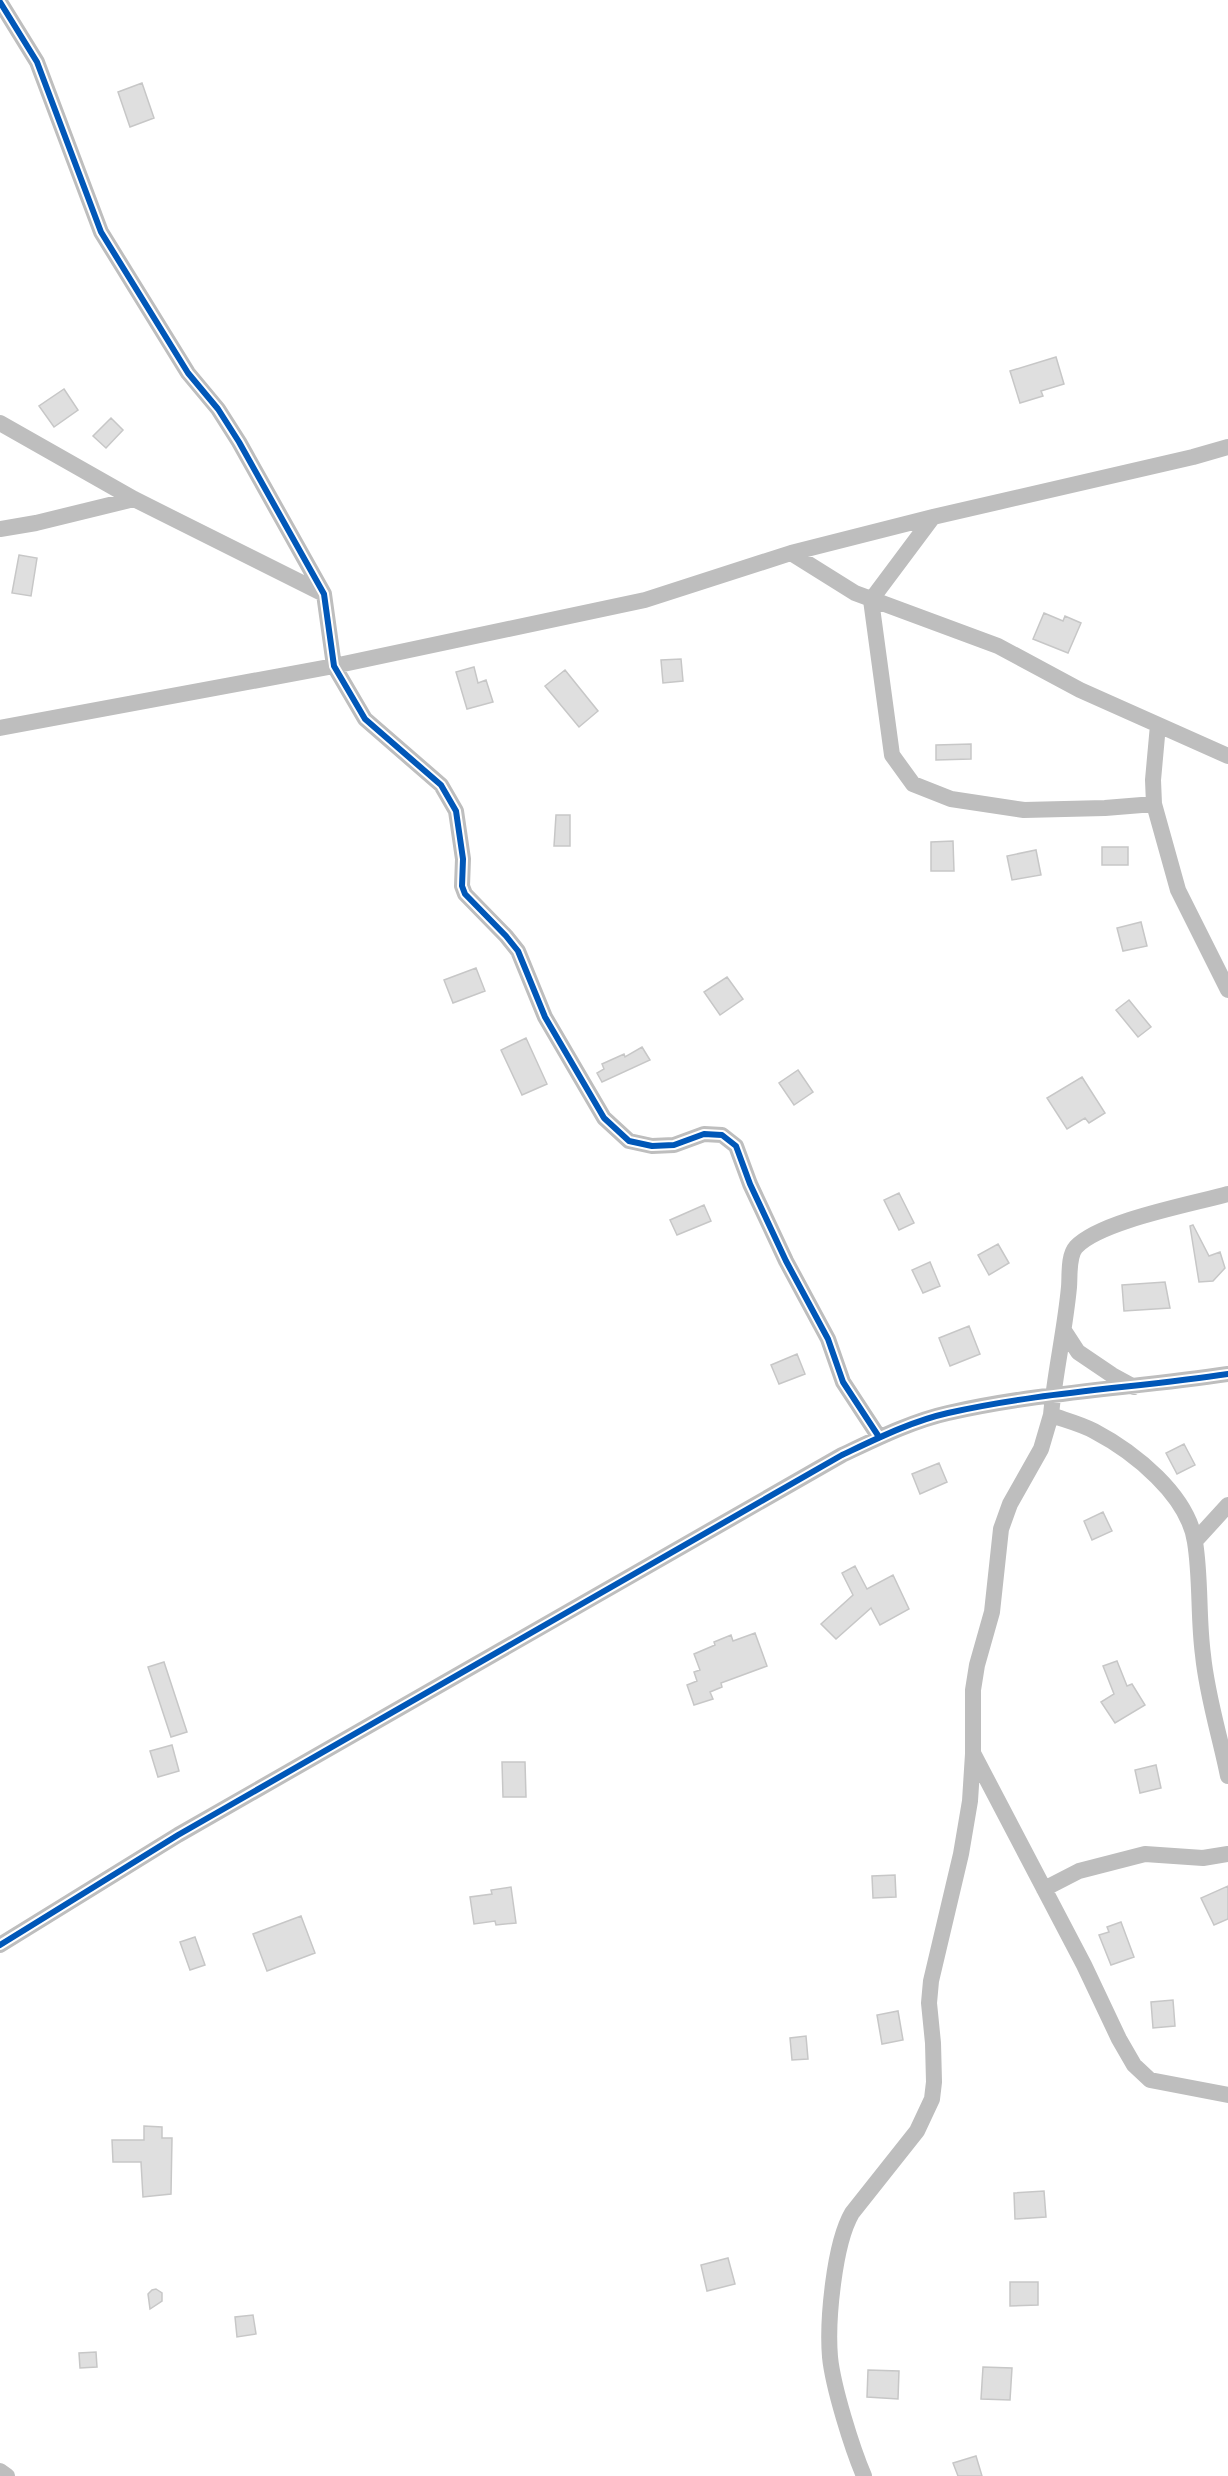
<svg xmlns="http://www.w3.org/2000/svg" width="1228" height="2476" viewBox="0 0 1228 2476" font-family="'Sofia Sans Condensed',sans-serif">
<style>
.building{fill:#dfdfdf;stroke:#c7c7c7;stroke-width:1.5}
.lines{fill:none;stroke-linecap:round;stroke-linejoin:round}
.street{stroke:#bebebe;stroke-width:16}
.cycleway-casing{stroke:#fff;stroke-width:10}
.cycleway{stroke:#0057b8;stroke-width:6}
</style>
<rect width="100%" height="100%" fill="#fff"/>
<path class="building" d="M142,83L154,118L130,127L118,92Z
M1056,357L1064,384L1041,391L1043,396L1020,403L1010,371Z
M64,389L78,410L54,427L39,406Z
M111,418L123,430L106,448L93,436Z
M19,555L37,558L31,596L12,593Z
M1044,613L1063,621L1065,616L1081,623L1068,653L1033,639Z
M681,659L683,681L663,683L661,660Z
M474,667L478,683L486,680L493,702L467,709L456,672Z
M565,670L598,711L579,727L545,686Z
M971,744V759L936,760V745Z
M556,815H570V846H554Z
M953,841L954,871H931V842Z
M1102,847H1128V865H1102Z
M1036,850L1041,875L1012,880L1007,856Z
M1141,922L1147,946L1123,951L1117,928Z
M476,968L485,991L453,1003L444,980Z
M727,977L743,999L720,1015L704,992Z
M1129,1000L1151,1027L1138,1037L1116,1010Z
M526,1038L547,1084L522,1095L501,1050Z
M642,1047L650,1060L602,1082L597,1073L604,1069L602,1064L624,1054L625,1057Z
M798,1070L813,1092L794,1105L779,1083Z
M1082,1077L1105,1113L1089,1123L1085,1118L1067,1129L1047,1098Z
M899,1193L914,1223L899,1230L884,1200Z
M704,1205L711,1221L677,1235L670,1220Z
M1193,1225L1209,1256L1220,1252L1225,1268L1213,1281L1199,1282L1190,1226Z
M998,1244L1009,1263L989,1275L978,1255Z
M930,1262L940,1286L923,1293L912,1270Z
M1165,1282L1170,1308L1124,1311L1122,1285Z
M969,1326L980,1354L950,1366L939,1338Z
M797,1354L805,1374L779,1384L771,1365Z
M1184,1444L1195,1465L1177,1474L1166,1453Z
M939,1463L947,1482L920,1494L912,1474Z
M1103,1512L1112,1531L1092,1540L1084,1521Z
M855,1566L867,1589L893,1575L909,1609L880,1625L871,1608L836,1639L821,1624L853,1595L842,1573Z
M755,1633L767,1666L721,1683L722,1687L710,1692L713,1699L694,1705L687,1685L697,1681L694,1672L700,1670L694,1654L715,1645L714,1642L731,1635L733,1641Z
M1117,1661L1127,1686L1132,1684L1145,1705L1115,1723L1101,1702L1114,1694L1103,1666Z
M164,1662L187,1732L171,1737L148,1667Z
M172,1745L179,1771L158,1777L150,1751Z
M502,1762H525L526,1797H503Z
M1156,1765L1161,1788L1140,1793L1135,1770Z
M895,1875L896,1897L873,1898L872,1876Z
M1228,1886V1919L1214,1925L1201,1898Z
M511,1887L516,1923L496,1925L495,1921L474,1924L470,1897L492,1894L491,1890Z
M301,1916L315,1953L267,1971L253,1934Z
M1121,1922L1134,1957L1111,1965L1099,1935L1109,1932L1107,1927Z
M195,1937L205,1965L190,1970L180,1942Z
M1173,2000L1175,2026L1153,2028L1151,2002Z
M898,2011L903,2040L882,2044L877,2015Z
M806,2036L808,2059L792,2060L790,2038Z
M144,2126L162,2127V2138H172L171,2194L143,2197L141,2162H113L112,2140H144Z
M1044,2191L1046,2217L1015,2219L1014,2193Z
M728,2258L735,2284L707,2291L701,2265Z
M1010,2282H1038V2305L1010,2306Z
M156,2289L162,2293V2301L150,2309L148,2294L152,2290Z
M253,2315L256,2334L237,2337L235,2317Z
M96,2352L97,2367L80,2368L79,2353Z
M983,2367L1012,2368L1010,2400L981,2399Z
M868,2370L899,2371L898,2399L867,2397Z
M976,2456L982,2476H958L953,2463Z"/>
<g class="lines">
<path class="street" d="M0,2L37,62L101,232L188,373L218,409L239,442L324,594L334,666L365,719L441,785L456,811L463,859L462,886L465,894L506,936L518,951L545,1017L604,1118L629,1141L652,1146L674,1145L704,1134L722,1135L736,1146L750,1184L786,1261L828,1339L843,1382L879,1437
M0,423L134,499L324,594
M933,517L871,600L892,755L913,784L951,799L1024,810L1105,808L1154,804
M0,529L36,523L134,499
M791,553L855,593L998,646L1080,690L1228,756
M1158,725L1153,780L1154,804L1178,890L1228,990
M0,728L334,666L645,600L791,553L933,517L1193,457L1228,447
M1228,1194C1192,1204 1100,1221 1076,1247C1068,1256 1070,1275 1069,1287C1065,1330 1055,1372 1051,1415C1065,1420 1081,1424 1094,1431C1134,1452 1188,1495 1195,1542C1201,1579 1198,1618 1203,1655C1207,1696 1220,1736 1228,1776
M1065,1332L1078,1352L1112,1375L1134,1387
M1195,1541L1228,1505
M974,1755L1084,1965L1119,2039L1134,2065L1150,2080L1228,2095
M1044,1889L1079,1871L1145,1854L1203,1858L1228,1854
M0,1945L178,1835L842,1455C876,1439 912,1421 948,1413C1040,1392 1135,1388 1228,1374
M0,2471L7,2476
M864,2476C852,2448 833,2387 830,2357C827,2321 834,2244 852,2213L917,2131L932,2099L934,2082L933,2043L929,2003L931,1981L961,1854L970,1801L973,1754V1690L977,1665L992,1612L1001,1529L1010,1504L1041,1449L1051,1415"/>
<defs>
<path id="cycleway" d="M0,2L37,62L101,232L188,373L218,409L239,442L324,594L334,666L365,719L441,785L456,811L463,859L462,886L465,894L506,936L518,951L545,1017L604,1118L629,1141L652,1146L674,1145L704,1134L722,1135L736,1146L750,1184L786,1261L828,1339L843,1382L879,1437
M0,1945L178,1835L842,1455C876,1439 912,1421 948,1413C1040,1392 1135,1388 1228,1374"/>
</defs>
<use href="#cycleway" class="cycleway-casing"/>
<use href="#cycleway" class="cycleway"/>
</g>
</svg>
